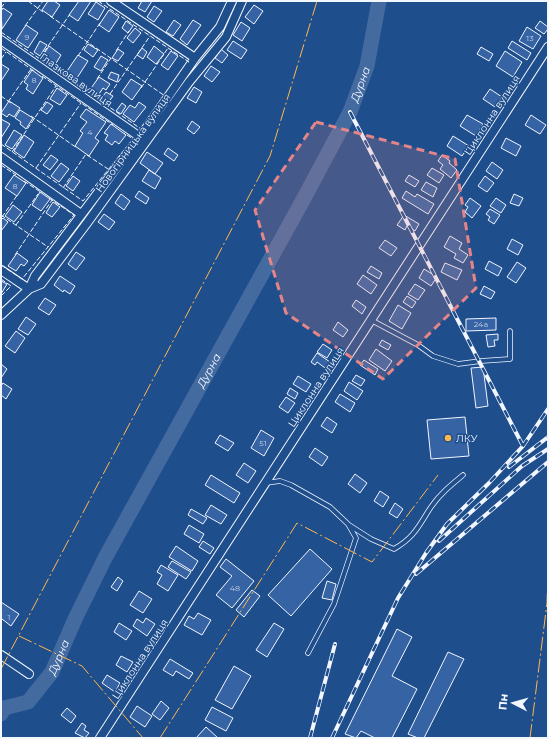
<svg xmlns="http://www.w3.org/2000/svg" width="549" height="739" viewBox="0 0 549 739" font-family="Montserrat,sans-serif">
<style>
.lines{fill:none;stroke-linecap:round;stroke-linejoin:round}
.river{stroke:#446ba0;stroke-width:15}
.building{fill:#3563a3;stroke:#f2f6ff}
.lane-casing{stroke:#f2f6ff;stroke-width:5.5}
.street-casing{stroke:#f2f6ff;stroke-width:10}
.lane{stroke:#1f4e8c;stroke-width:4}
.street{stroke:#1f4e8c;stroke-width:8}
.rail-casing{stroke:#f2f6ff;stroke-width:4}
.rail{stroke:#1f4e8c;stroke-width:2.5;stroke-dasharray:8;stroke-linecap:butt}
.fence{stroke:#f2f6ff;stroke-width:1;stroke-dasharray:5 2;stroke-linecap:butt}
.power{stroke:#ffb74d;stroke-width:1;stroke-dasharray:14 3 2 3;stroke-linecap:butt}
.marked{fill:#e38589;fill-opacity:0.2;stroke:#e38589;stroke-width:3;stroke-dasharray:8 5;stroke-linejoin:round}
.poi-dot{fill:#ffb74d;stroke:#1f4e8c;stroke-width:1.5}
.labels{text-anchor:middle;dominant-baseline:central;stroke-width:3;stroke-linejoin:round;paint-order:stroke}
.number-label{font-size:8px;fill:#c3d1e8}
.street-label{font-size:10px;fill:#f2f6ff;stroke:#1f4e8c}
.poi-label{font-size:10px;fill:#f2f6ff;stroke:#1f4e8c;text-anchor:start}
.water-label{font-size:11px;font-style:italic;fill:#f2f6ff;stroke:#1f4e8c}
</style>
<rect width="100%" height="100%" fill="#1f4e8c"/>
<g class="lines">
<path class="river" id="s1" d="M1,714L4,708L28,702L52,672L75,619L105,558L303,200L350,112L367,66L379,1"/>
</g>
<path class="building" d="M48,1H54L60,5L52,17L42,10Z
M79,1H91L78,21L69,15Z
M142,1H152L145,12L138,8Z
M96,2L105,8L98,20L88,14Z
M254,5L263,11L254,24L245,17Z
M154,6L162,11L154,22L147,17Z
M3,8L12,14L2,29L1,11Z
M109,10L119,17L109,32L99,25Z
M174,20L181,25L173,36L166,32Z
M193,20L201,25L187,45L180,39Z
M126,21L133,26L128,33L122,28Z
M540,21L548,27V29L544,34L535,28Z
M241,22L250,28L242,41L233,35Z
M26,25L38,33L28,48L16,40Z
M527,27L541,36L533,49L519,41Z
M135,28L141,33L133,43L127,38Z
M40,41L47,45L40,56L34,52Z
M233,41L247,50L241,59L227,50Z
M512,41L531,53L527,60L508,48Z
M88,44L98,50L93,57L84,50Z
M49,46L61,55L55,65L42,57Z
M154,46L164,54L156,64L147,57Z
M481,47L493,54L489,61L477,54Z
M142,48L147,52L143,59L137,55Z
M118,49L124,53L118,61L112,58Z
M221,49L228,55L222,63L215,58Z
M171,51L178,56L168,70L161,65Z
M505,51L522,62L513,77L496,66Z
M78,55L88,61L75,81L65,74Z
M101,56L108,60L101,71L94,67Z
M1,64L9,69L1,81Z
M211,66L220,72L212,82L204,76Z
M32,70L43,78L33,94L26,89L28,85L24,82Z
M111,72L119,75L117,82L108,78Z
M99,77L110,84L106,90L103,88L97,97L89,91Z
M131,79L142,86L132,100L122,92Z
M194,87L202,92L196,103L187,98Z
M57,88L67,95L60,105L50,99Z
M490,89L502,97L495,107L483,99Z
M106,92L113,96L108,103L101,99Z
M9,101L20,108L14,117L9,114L7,117L1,113Z
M47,102L53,106L47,114L41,110Z
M139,102L146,107L134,122L123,114L130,105L135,108Z
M122,103L126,106L121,114L116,111Z
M86,109L106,122L95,138L99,141L89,156L75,146L83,133L80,131L87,122L80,117Z
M20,110L33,118L26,129L20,124L21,122L15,118Z
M467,115L483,124L476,136L460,126Z
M531,115L546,125L540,134L525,125Z
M1,119L10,124L1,138Z
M192,121L200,127L194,134L187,129Z
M111,124L126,135L119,144L115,141L112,145L105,140L108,135L104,133Z
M14,130L22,135L12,149L5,145Z
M24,135L34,142L24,158L14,151Z
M453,136L469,146L462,156L447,146Z
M506,138L521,146L516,156L501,148Z
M168,148L178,155L174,161L164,154Z
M147,152L163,163L155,174L140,163Z
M51,155L58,160L50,170L43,165Z
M442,155L450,161L449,163L457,170L451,178L440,169L443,165L438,161Z
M492,162L503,170L497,179L486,171Z
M61,163L69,169L59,182L51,176Z
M432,168L444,175L439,183L427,175Z
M149,170L161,178L155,189L142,181Z
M14,175L26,183L17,196L5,188Z
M409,175L419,181L415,187L405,181Z
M73,176L80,181L73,191L66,186Z
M485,176L494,183L487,192L478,186Z
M426,182L437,188L433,197L421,190Z
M139,191L149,198L146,204L135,197Z
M406,191L415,197L417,194L434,204L428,214L402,198Z
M40,192L50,199L41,211L32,205Z
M121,194L130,201L124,210L115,203Z
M514,194L523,198L519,206L510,203Z
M470,198L481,206L472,218L465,212L468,207L465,205Z
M496,198L506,205L501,213L490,206Z
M53,202L60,207L52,217L46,213Z
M13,205L22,212L14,222L5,216Z
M490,209L500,215L494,224L488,220L490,217L486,214Z
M104,214L115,222L109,230L98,222Z
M404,215L419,224L415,231L407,226L405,230L397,225Z
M3,218L8,222L1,231V220Z
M450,236L462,243L459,249L468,255L463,263L454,258L456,254L444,247Z
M512,239L523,245L518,255L507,249Z
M385,240L397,248L391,256L379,248Z
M76,252L85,258L76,270L68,264Z
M17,253L28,261L24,266L21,264L16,271L8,266Z
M489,261L502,268L498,276L485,269Z
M517,262L526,268L516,283L507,277Z
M445,263L462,270L457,280L441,272Z
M371,266L382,273L379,279L367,272Z
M424,269L437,277L431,286L419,278Z
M363,275L377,285L371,294L357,284Z
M60,276L75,286L70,294L64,290L63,292L54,285Z
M1,281L7,284L1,294Z
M415,284L425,290L418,300L408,294Z
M484,286L495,292L491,299L480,294Z
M407,296L416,302L412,308L403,302Z
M45,298L56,305L49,315L38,308Z
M356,300L366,307L362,314L352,306Z
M398,305L411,313L402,329L389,321Z
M26,317L36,324L28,335L18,329Z
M496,318V330L466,331V319Z
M338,322L348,330L343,337L333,330Z
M16,331L25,338L15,353L5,346Z
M498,334V340H494L495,346L488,347L486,335Z
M382,340L391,345L388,350L379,345Z
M323,344L332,350L327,358L317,352Z
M376,349L392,361L385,371L369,360Z
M317,353L330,362L325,368L317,362L315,365L311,362Z
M364,360L378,369L375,375L360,365Z
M1,364L7,369L1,378Z
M483,367L488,406L476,408L471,368Z
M356,375L365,380L361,386L352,381Z
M298,376L311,384L306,392L293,384Z
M349,382L363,391L357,400L344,391Z
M3,383L12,389L6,399L1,395V386Z
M290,388L298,393L295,399L287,394Z
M340,394L355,403L350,412L335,402Z
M286,397L295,403L288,413L279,407Z
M327,417L337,424L332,433L321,426Z
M465,417L469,456L431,459L427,420Z
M261,430L274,438L264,456L251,448Z
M220,435L234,443L228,451L215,443Z
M315,448L328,457L322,466L309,457Z
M244,463L256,471L248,483L236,475Z
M355,474L367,483L360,493L348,484Z
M211,475L240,493L234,503L205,485Z
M380,491L389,497L383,507L374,501Z
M395,503L403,509L397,518L389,513Z
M211,505L227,515L221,524L205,515Z
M191,509L207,518L203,524L188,515Z
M189,525L204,534L199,543L184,534Z
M203,541L214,548L210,554L199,547Z
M176,546L198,561L192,571L169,557Z
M310,549L332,569L291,616L268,595Z
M226,559L254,581L232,608L216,595L232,576L220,567Z
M172,561L191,572L186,579L168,567Z
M161,565L178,575L168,591L157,584L162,575L157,572Z
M118,577L123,581L117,591L111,587Z
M327,581L336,584L332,600L322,598Z
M252,590L260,596L244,617L236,610Z
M139,591L152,599L143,613L130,605Z
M1,602L19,614L11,626L2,619L1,621Z
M198,613L211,620L202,635L184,625L189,616L194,619Z
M146,618L155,624L147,636L133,626L137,619L143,623Z
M119,623L132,631L126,640L114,632Z
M274,623L284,629L267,657L256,650Z
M397,629L412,637L392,676L417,689L392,738H375L361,731L356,738L345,734Z
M448,652L464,659L424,738H418L408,734Z
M121,656L133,662L127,672L116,665Z
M170,659L193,673L189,679L176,671L173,676L163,670Z
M234,666L251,676L232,709L215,700Z
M107,675L120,683L115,692L102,683Z
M161,701L169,708L160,720L152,714Z
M137,706L152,716L145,727L130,717Z
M212,707L233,718L226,731L205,720Z
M67,708L76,716L71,723L61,715Z
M82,723L86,726L84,730L89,733L85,738L75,733Z
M206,727L218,738H196Z"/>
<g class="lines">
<defs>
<path id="lane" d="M371,320L418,345L433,356L458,364L481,361L510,359V331
M265,483L280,481L291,485L330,507L348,524L356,538L334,604L308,653
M349,525L371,539L394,549C415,537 419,525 431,507C440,494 451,485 463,475"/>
<path id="street" d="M111,1L195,58
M1,40L140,137
M1,157L81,214
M1,270L29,289L35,276L140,137L195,58L220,27L232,1
M1,315L29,289L41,284L87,223L189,82L226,37L242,1
M1,655L29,674
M100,738L548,47"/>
</defs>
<use href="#lane" class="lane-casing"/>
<use href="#street" class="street-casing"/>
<use href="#lane" class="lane"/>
<use href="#street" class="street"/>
<defs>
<path id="rail" d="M350,112L523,446
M509,467L548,437
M439,541L522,466L548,449
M416,574L548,462
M310,738L335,644
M332,738L398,598L426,553L447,524L489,483L523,446L548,409"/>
</defs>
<use href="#rail" class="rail-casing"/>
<use href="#rail" class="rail"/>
<path class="fence" d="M28,1L43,12
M98,1L189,62L188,64
M1,8L6,1
M50,16L165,96
M25,26L43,1
M1,32L141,129L142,127
M1,48L34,71
M116,51L129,31
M44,52L70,14
M78,56L100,23
M1,59L6,52
M42,76L113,125
M97,79L111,58
M141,88L168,48
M110,94L150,36
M1,96L11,103
M8,102L31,69
M31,116L77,148
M1,144L83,201L133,139L124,133
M12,152L56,86
M87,155L108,169
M1,165L16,175
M36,168L81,103
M24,181L42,193
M63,188L86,154
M1,215L48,247
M2,217L18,194
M16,225L38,194
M15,255L52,200
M1,265L22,279L74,215L49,198
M1,279L11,286L1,296"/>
<path class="power" d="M19,636L82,666L143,738
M1,669L270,156L317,1
M160,738L297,523L372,562L438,475
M530,738L547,603L548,569"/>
</g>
<path class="marked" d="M316,122L455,159L476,288L383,379L286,313L255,210Z"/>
<circle class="poi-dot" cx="448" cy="438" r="4"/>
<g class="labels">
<g class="number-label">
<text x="27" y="37">9</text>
<text x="530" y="38">13</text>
<text x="34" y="80">8</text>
<text x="90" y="132">4</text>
<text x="15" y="186">8</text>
<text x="481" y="324">24а</text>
<text x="263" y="443">51</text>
<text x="235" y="588">48</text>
<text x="9" y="617">1</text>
</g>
<g class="street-label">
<text transform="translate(76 80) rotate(35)">Глазкова вулиця</text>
<text transform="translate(492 115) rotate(-57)">Циклонна вулиця</text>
<text transform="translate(133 143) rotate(-54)">Новогірницька вулиця</text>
<text transform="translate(316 387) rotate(-57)">Циклонна вулиця</text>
<text transform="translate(140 659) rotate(-57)">Циклонна вулиця</text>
</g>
<g class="poi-label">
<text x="456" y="438">ЛКУ</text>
</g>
<g class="water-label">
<text stroke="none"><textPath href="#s1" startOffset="734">Дурна</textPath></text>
<text stroke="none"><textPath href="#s1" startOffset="410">Дурна</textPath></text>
<text stroke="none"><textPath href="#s1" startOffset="86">Дурна</textPath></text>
</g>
</g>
<rect width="549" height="739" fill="none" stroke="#f2f6ff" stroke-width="4"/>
<g transform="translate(513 703) rotate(276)" stroke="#1f4e8c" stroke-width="3" paint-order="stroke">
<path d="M0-3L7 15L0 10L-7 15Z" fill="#f2f6ff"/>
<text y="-6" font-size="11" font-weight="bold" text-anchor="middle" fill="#f2f6ff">Пн</text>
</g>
</svg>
